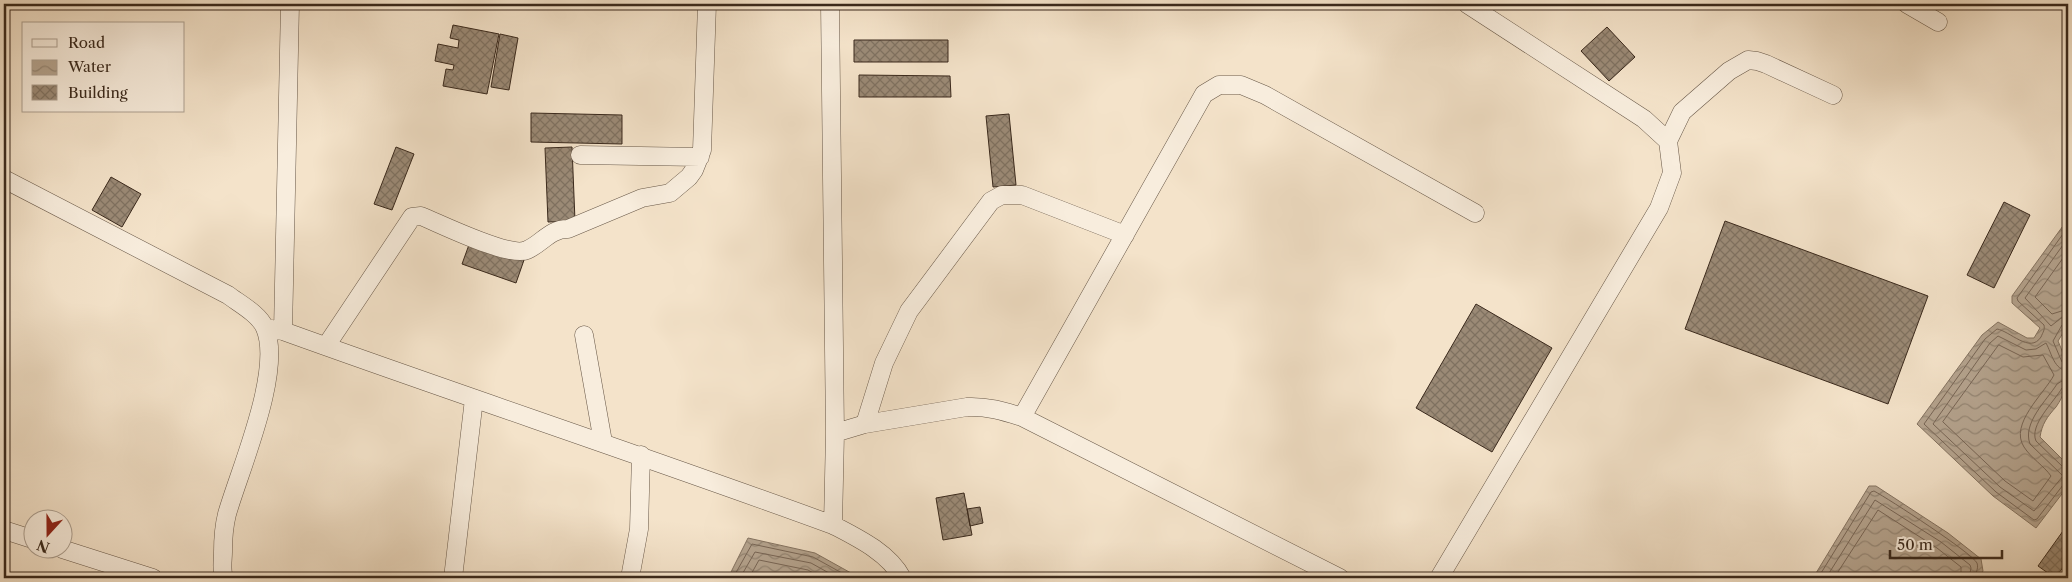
<svg xmlns="http://www.w3.org/2000/svg" width="2072" height="582" viewBox="0 0 2072 582" font-family="'Libre Caslon Text',serif">
<style>
.water{fill:url(#water-waves);stroke:#847361}
.lines{fill:none;stroke-linecap:round;stroke-linejoin:round}
.shore{stroke:#786656;stroke-width:1}
.building{fill:url(#building-cross-hatch);stroke:#3a291c}
.street-casing{stroke:#685848;stroke-width:19}
.street{stroke:#f8eddd;stroke-width:18}
</style>
<defs>
<pattern id="water-waves" width="16" height="10" patternUnits="userSpaceOnUse" patternTransform="scale(1.25)"><rect width="16" height="10" fill="#b5a48f"/><path d="M0 5q4-4 8 0t8 0" fill="none" stroke="#948674"/></pattern>
<pattern id="building-cross-hatch" width="8" height="8" patternUnits="userSpaceOnUse" patternTransform="scale(1.25)"><rect width="8" height="8" fill="#9b8a76"/><path d="M0 0l8 8M0 8l8-8" fill="none" stroke="#7f7160"/></pattern>
</defs>
<rect width="100%" height="100%" fill="#f4e3ca"/>
<filter id="stains"><feTurbulence type="fractalNoise" baseFrequency=".004" numOctaves="4"/><feColorMatrix values="0 0 0 0 .2 0 0 0 0 .09 0 0 0 0 .02 0 0 0 .5 -.17"/></filter>
<radialGradient id="worn" r=".72"><stop offset=".6" stop-color="#630" stop-opacity="0"/><stop offset="1" stop-color="#630" stop-opacity=".3"/></radialGradient>
<path class="water" d="M2068,219V325L2058,341C2069,366 2072,384 2056,407C2047,417 2042,424 2040,437L2068,465V486L2036,528L1993,496L1917,424L1982,335L1998,322L2027,338H2034L2040,328L2012,303V296Z
M1869,486H1876L1948,533L1981,559L1983,571L1979,578H1813Z
M748,538L815,553L860,578H728Z"/>
<g class="lines">
<path class="shore" d="M2068,227L2017,298L2018,301L2044,325C2045,330 2043,332 2041,337C2030,354 2010,331 1997,329L1985,339L1924,424L1996,492L2034,520L2037,519L2063,485L2068,483
M2068,238L2025,298L2051,326L2061,318L2068,317
M2068,251L2035,297L2052,314L2068,309
M2068,323L2062,325L2053,341L2062,362L2068,365
M1999,345L2023,357L2043,355L2054,375C2044,394 2009,424 2024,447C2031,458 2044,466 2051,476L2033,501L2005,481L1943,422Z
M2068,371C2054,370 2052,354 2046,343L2036,349L2026,350L1998,336L1990,343L1933,424L2000,487L2034,511L2063,476L2030,444C2022,423 2047,400 2057,384L2062,381L2068,380
M2068,386L2062,388C2054,402 2029,425 2036,441L2063,467L2068,468
M733,578L752,544L813,557L851,578
M740,578L755,552L811,563L838,578
M749,578L759,560L808,570L822,578
M1818,578L1871,492L1874,491C1889,499 1972,553 1977,563C1979,569 1975,573 1975,578
M1826,578L1875,500L1941,542L1970,565L1971,568L1969,578
M1834,578L1878,510L1937,548L1961,567V578"/>
</g>
<path class="building" d="M453,25L499,34L487,94L443,86L446,69L453,70L454,65L435,61L438,44L458,48L459,40L450,38Z
M1607,27L1635,57L1609,81L1581,51Z
M500,34L518,38L509,90L491,87Z
M854,40H948V62H854Z
M859,75L950,76L951,97H859Z
M531,113L622,115V144L531,142Z
M1009,114L1016,185L993,187L986,116Z
M396,147L414,154L392,210L374,204Z
M572,147L575,221L548,222L545,148Z
M111,177L141,194L122,227L92,210Z
M2004,202L2030,215L1994,288L1967,275Z
M1725,221L1928,296L1888,404L1685,329Z
M470,242L524,260L516,283L462,264Z
M1476,304L1552,348L1492,452L1416,408Z
M964,493L972,535L943,540L936,498Z
M980,507L983,523L970,526L967,509Z
M2068,524V561L2055,578L2038,566Z"/>
<g class="lines">
<defs>
<path id="street" d="M830,4L835,433L833,525
M1907,4L1938,22
M1668,141L1682,112L1729,71L1748,60L1757,61L1766,64L1833,95
M580,155L700,157
M4,179L228,295C240,304 259,314 265,328C283,371 240,469 227,514C224,526 223,539 223,552C223,560 221,570 224,578
M265,328L283,331C466,397 650,458 833,525C858,538 889,553 902,578
M283,331L290,4
M584,335L603,442
M326,346L412,217L421,216C441,224 509,258 527,250C543,243 549,229 568,229L642,198L670,193L689,177L694,170L702,150L707,4
M1022,417L1204,94L1219,85H1241L1265,95L1475,213
M865,424L884,363L909,311L991,201L1002,195H1022L1125,235
M835,433L865,424L967,407C987,406 1003,411 1022,417L1340,578
M4,530L32,539
M62,549L153,578
M453,578L474,399
M630,578L639,529L641,455
M1439,578L1659,208L1672,173L1668,141L1644,119L1467,4"/>
</defs>
<use href="#street" class="street-casing"/>
<use href="#street" class="street"/>
</g>
<rect width="2072" height="582" fill="none" stroke="#f4e3ca" stroke-width="20"/>
<rect x="5" y="5" width="2062" height="572" fill="none" stroke="#3a291c" stroke-width="2.5"/>
<rect x="10" y="10" width="2052" height="562" fill="none" stroke="#3a291c"/>
<rect x="22" y="22" width="162" height="90" fill="#f8eddd" stroke="#ac9f90"/>
<rect x="32" y="39" width="25" height="8" fill="#f8eddd" stroke="#ac9f90"/>
<text x="68" y="48" font-size="15" fill="#3a291c">Road</text>
<rect x="32" y="60" width="25" height="15" fill="url(#water-waves)" stroke="#ac9f90"/>
<text x="68" y="72" font-size="15" fill="#3a291c">Water</text>
<rect x="32" y="85" width="25" height="15" fill="url(#building-cross-hatch)" stroke="#ac9f90"/>
<text x="68" y="98" font-size="15" fill="#3a291c">Building</text>
<g transform="translate(48 534) rotate(201)"><circle r="24" fill="#f8eddd" stroke="#ac9f90"/>
<path d="M0-4L9 19L0 12L-9 19Z" fill="#8f2418"/>
<text y="-8" font-size="14" font-weight="bold" text-anchor="middle" fill="#3a291c">N</text>
</g>
<path d="M1890 550v8h112v-8" fill="none" stroke="#3a291c" stroke-width="2.5"/>
<text x="1897" y="550" font-size="15" fill="#3a291c" stroke="#f8eddd" stroke-width="4" paint-order="stroke">50 m</text>
<rect width="100%" height="100%" filter="url(#stains)"/>
<rect width="100%" height="100%" fill="url(#worn)"/>
</svg>
